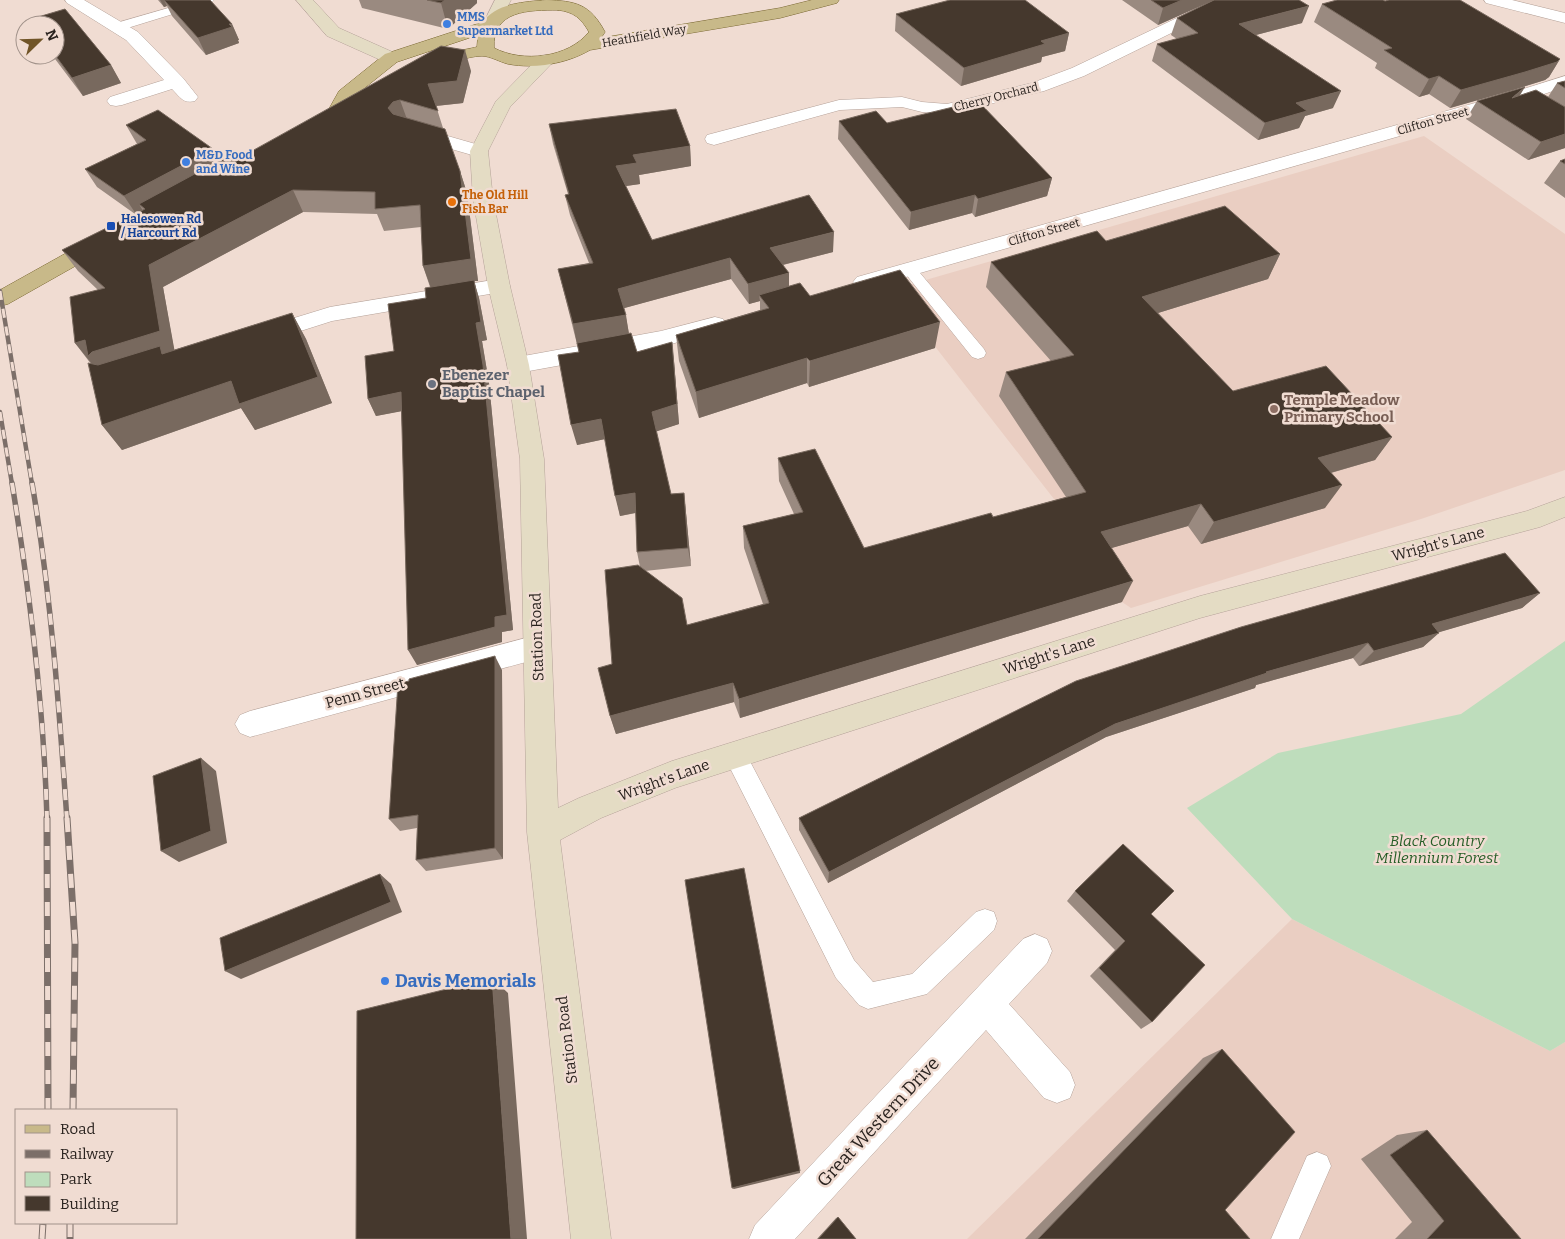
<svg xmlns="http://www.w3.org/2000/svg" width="1565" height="1239" viewBox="0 0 1565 1239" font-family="Bitter,serif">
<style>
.built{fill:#eacec2}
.green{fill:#beddbc}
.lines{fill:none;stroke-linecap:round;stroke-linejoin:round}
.lane-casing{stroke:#b5a299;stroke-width:1}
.street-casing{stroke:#b5a299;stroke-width:1}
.secondary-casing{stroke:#b5a299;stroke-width:1}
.primary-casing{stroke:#796731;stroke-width:1}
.lane{fill:#fff;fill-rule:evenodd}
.street{fill:#fff;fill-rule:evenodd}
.secondary{fill:#e4dcc4;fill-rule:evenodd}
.primary{fill:#c8b989;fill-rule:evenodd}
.rail-far2-casing{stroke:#7c6f69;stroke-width:4.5}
.rail-far1-casing{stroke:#7c6f69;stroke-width:5.5}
.rail-casing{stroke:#7c6f69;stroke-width:7}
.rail-far2{stroke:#f0dcd2;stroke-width:3;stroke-dasharray:9;stroke-linecap:butt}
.rail-far1{stroke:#f0dcd2;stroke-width:4;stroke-dasharray:11;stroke-linecap:butt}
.rail{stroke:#f0dcd2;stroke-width:5;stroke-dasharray:14;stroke-linecap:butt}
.wall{fill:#9a8a80}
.shaded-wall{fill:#78695e}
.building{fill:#45382d;stroke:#78695e}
.shop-dot{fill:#3f7fe0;stroke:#f0dcd2;stroke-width:2}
.food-dot{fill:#e8710a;stroke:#f0dcd2;stroke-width:2}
.transit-dot{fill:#1a4fb4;stroke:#f0dcd2;stroke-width:2}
.worship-dot{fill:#6b7280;stroke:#f0dcd2;stroke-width:2}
.education-dot{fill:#8d6e63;stroke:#f0dcd2;stroke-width:2}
.labels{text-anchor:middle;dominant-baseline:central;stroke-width:5;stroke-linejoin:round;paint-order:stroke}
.far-shop-label{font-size:12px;font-weight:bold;fill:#366cbe;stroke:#f0dcd2;text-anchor:start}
.far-street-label{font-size:12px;fill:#2a231f;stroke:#f0dcd2}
.far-food-label{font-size:12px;font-weight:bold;fill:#c56008;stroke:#f0dcd2;text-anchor:start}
.far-transit-label{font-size:12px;font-weight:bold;fill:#164399;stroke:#f0dcd2;text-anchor:start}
.worship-label{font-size:15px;font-weight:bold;fill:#5b616d;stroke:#f0dcd2;text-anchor:start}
.education-label{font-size:15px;font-weight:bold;fill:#785e54;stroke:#f0dcd2;text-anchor:start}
.street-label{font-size:15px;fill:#2a231f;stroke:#f0dcd2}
.park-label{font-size:15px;font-style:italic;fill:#255e26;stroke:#f0dcd2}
.near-shop-label{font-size:18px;font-weight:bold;fill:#366cbe;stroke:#f0dcd2;text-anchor:start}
.near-street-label{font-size:18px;fill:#2a231f;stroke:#f0dcd2}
</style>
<rect width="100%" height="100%" fill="#f0dcd2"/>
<path class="built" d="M1424,136L1565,234V470L1421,519L1131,608L1122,602L1068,517L891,290Z
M1292,919L1550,1051L1565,1042V1239H967Z"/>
<path class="green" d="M1565,641V1042L1550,1051L1292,919L1187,808L1278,753L1461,714Z"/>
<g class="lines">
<defs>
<path id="lane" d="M196,0H214L212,2L121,30H113L111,27L113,24Z
M910,265L915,267L984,349L986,353L984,357L978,359L972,357L905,273L902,270L905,267Z
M735,745L743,748L854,960L873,982L912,974L976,912L985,909L994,912L997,921L994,930L927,994L868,1009L859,1005L836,978L727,762L724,755L727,748Z
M1317,1152L1327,1156L1331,1166L1299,1239H1271L1307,1156Z"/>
<path id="street" d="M65,0H84L138,32L183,78L198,97L195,101C183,104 180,97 172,89L122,105L116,106L110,105L107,101L110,97L164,80L126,40L67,3Z
M1219,0H1242L1240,3L1214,12L1084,76L1044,91L947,114L922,112L902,107L840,110L714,145L707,143L705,139L707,135L839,100L902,97L922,102L947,104L1032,83L1072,68L1202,6Z
M1484,0H1512L1565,13V23L1486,3Z
M1565,76V87L1526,100L871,287L864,289L857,287L853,282L857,277L1514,92Z
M413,126L486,147L488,151L486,155L479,157L406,136L404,132L406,128Z
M499,279L507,281L510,286L507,291L332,321L263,343L255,340L252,335L255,330L330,307Z
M715,317L723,319L726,324L723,329L661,347L518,373L510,371L507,365L510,359L518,357L661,331Z
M537,635L547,639L551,647L547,655L537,659L250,737L240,733L235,724L240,715L250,711Z
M1035,934L1047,939L1052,951L1047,963L1009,1004L1070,1072L1075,1085L1070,1098L1057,1103L1044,1098L986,1030L795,1239H749L755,1225L1023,939Z"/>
<path id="secondary" d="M296,0H313L339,28L397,54L400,58L397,62H385L327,36Z
M495,0H511L499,23H487L485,20Z
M546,55L552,56L555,60L510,107L488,151L493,199L510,286L529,365L544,459L558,808L579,798L672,761L1200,596L1527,511L1565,497V517L1540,527L1200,618L675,788L601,818L560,840L611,1239H571L527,832L520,459L507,365L488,286L473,199L470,151L496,101L540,56Z"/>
<path id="primary" d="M546,0C576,1 590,4 605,32L601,38L780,8L812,0H839L837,3L780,18L590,50C566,64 535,69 508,64C500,62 490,56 482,56C465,56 447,66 430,70L424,69L421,65C428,55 465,50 477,47L478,35L397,62L352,98L340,120L334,121L328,120L325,116L339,91L385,54L483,22C496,3 525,2 546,0ZM558,10C574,12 581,18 589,32C568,58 523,63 494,48C492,10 529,10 558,10Z
M102,236L109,237L112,242L109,247L8,304L0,306V290L95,237Z"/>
</defs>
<use href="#lane" class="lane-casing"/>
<use href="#street" class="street-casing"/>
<use href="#secondary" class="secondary-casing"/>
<use href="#primary" class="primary-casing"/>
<use href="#lane" class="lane"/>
<use href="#street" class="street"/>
<use href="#secondary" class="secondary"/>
<use href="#primary" class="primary"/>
<defs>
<path id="rail-far2" d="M0,291L32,484
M0,412L12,484"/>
<path id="rail-far1" d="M12,483C30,594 44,707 47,820
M32,483C51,594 59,707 67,820"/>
<path id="rail" d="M47,818L48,1110
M67,818L75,943L73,1110
M70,1223V1239
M42,1239L43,1223"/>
</defs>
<use href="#rail-far2" class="rail-far2-casing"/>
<use href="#rail-far1" class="rail-far1-casing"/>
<use href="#rail" class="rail-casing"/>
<use href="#rail-far2" class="rail-far2"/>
<use href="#rail-far1" class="rail-far1"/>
<use href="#rail" class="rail"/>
</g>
<path class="wall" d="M158,0H210L232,24L239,40H238L239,43L206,55L172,16L167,6L164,7Z
M359,0H477V3L448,29L362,8Z
M1122,0H1214L1158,25Z
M1385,1L1560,59L1549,77L1545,80L1513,90L1450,108L1429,94L1419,97L1375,68L1377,63L1314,22L1322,4Z
M65,9L111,65L121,83L83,96L52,55H55V25H30L28,20Z
M896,14L1069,33L1065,51L1042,57L1041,62L961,86L895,31Z
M1177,18L1302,23L1256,35L1333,108L1305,116L1299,128L1258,140L1152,61L1157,44L1177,39L1171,35Z
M471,71L463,103L436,106L443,128L460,171L467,193L478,281H474L479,298L487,340L482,341L489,383L513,630L502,632V642L417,665L401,411L376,416L368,399L394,351L426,298L430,287L423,266L421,227L384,231L377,214L303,212L163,287L174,350L292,313L306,339L332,403L255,430L241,408L122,450L102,425L91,364L75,343L98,290L78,271L62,250L135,214L97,187L85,169L137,144L126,125L219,161H234Z
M1565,81V148L1528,160L1466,119L1477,101L1520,95L1548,97L1557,83Z
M839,121L887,123L1052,178L1047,196L975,217L972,213L909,230L838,139Z
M549,124L690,146L691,166L639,175L640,184L626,186L652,240L833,252L783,265L789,286L810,296L935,348L809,387L807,383L699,418L679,361L676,335L760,310V301L749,304L731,279L624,308L629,333L637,352L674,362L679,424L656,431L671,494L684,493L686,513L691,566L645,571L687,625L763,604L744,548L743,526L794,514L779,481L778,458L864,548L993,517L1066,497L999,396L1006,372L1051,361L986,287L991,262L1106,241L1280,254L1268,279L1158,313L1233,391L1392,437L1375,460L1331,473L1325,508L1201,544L1188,526L1111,548L1122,602L740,718L734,702L616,734L610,716L612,664L640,567L637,552L636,513L620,516L605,439L577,445L579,352L558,269L589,263L570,215L565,195L568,194L553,144Z
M1565,159V198L1544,183L1560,161Z
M1540,593L1522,608L1439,632L1423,647L1359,666L1353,658L1256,685L1255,688L1106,737L828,883L799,830V818L1076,681Z
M502,670L503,859L426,871L416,860L417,828L400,831L389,819Z
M1075,891L1151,914L1152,1022L1141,1029L1090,976L1115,950L1067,901Z
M1222,1049L1225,1210L1250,1239H1025L1203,1058Z
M1427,1130L1521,1239H1395L1412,1222L1361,1159L1397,1135Z
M838,1217L856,1239H817L836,1218Z"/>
<path class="shaded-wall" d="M160,0H193H164L167,6L164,7Z
M445,0H477V3L448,29L441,3Z
M1182,0H1214L1158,25L1163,8Z
M1309,6L1302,23L1233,41L1239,24Z
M232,24L239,40H238L239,43L206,55L198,38Z
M1069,33L1065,51L1042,57L1041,62L961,86L964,68L1041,41Z
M465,50L471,71L463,103L435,106L428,84Z
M1560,59L1549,77L1545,80L1513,90L1450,108L1461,90Z
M111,65L121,83L83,96L72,78Z
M1439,76L1429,94L1419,97L1429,79Z
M1525,87L1514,105L1512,98Z
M1341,91L1333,108L1305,116L1299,128L1258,140L1265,123L1296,103Z
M400,100L408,122L400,124L388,108L393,102Z
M1565,134V148L1528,160L1541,142Z
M690,146L691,166L639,175L640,184L619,187L616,166L633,155Z
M213,149L223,167L139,204L143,211L136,214L124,196Z
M460,171L467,193L478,281H474L479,298L487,340L482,341L489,383L513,630L502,632V642L417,665L408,650L431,288L423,266Z
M1052,178L1047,196L975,217L978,199Z
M293,190L303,212L163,287L175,353L105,377L95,364H92L75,343L85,340L149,265Z
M975,195L972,213L909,230L911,212Z
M834,232L833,252L770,268V248Z
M1280,254L1268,279L1132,321L1142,297Z
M730,258L731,279L621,309L618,289Z
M789,273V293L759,295L760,301L749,304L748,284Z
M292,313L306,339L332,403L255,430L241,408L122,450L102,425Z
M626,315L629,335L577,344L573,324Z
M940,322L935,348L809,387L810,361Z
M672,342L674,362L679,424L655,432L652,412Z
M807,358V383L699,418L696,392Z
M401,392L408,410L376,416L368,399Z
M601,419L605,439L577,445L571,425Z
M1392,437L1375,460L1302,481L1318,458Z
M1342,485L1325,508L1201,544L1214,522Z
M635,493L639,512L620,516L615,496Z
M684,493L686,513L691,566L688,548Z
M1201,504L1188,526L1091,554L1101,532Z
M1133,581L1122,602L740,718L739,699Z
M1540,593L1522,608L1416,639L1432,624Z
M1439,633L1423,647L1359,666L1374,651Z
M1368,643L1353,658L1256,685L1255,688L1106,737L828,883L829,872L1115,724L1266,672Z
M495,656L502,670L503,859L495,848Z
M733,683L734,702L616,734L610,716Z
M201,758L216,771L227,843L179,862L161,851Z
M380,874L391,884L402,912L241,979L225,971Z
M492,978L508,993L527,1239H511Z
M800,1171V1173L734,1189L732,1188Z"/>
<path class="building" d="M164,0H210L232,24H229L232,27L198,38Z
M427,0H445L441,3Z
M950,0H1025L1069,33L1041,41L1045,44L964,68L896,14Z
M1151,0H1182L1163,8Z
M1214,0H1299L1309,6L1239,24L1341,91L1296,103L1307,111L1265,123L1157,44L1198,33L1177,18Z
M1337,0H1383L1385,1L1389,0H1460L1560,59L1557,62L1525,72L1461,90L1439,76L1429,79L1384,50L1392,48L1322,4Z
M65,9L111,65L72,78L55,55V25H31L28,20Z
M441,46L465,50L457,81L428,84L438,111L400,100L393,102L388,108L393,114L445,129L460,171L471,259L423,266L420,205L375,209V192L293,190L149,265L160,331L92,352L88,356L85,340L75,343L70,297L105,288L62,250L145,209L139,204L228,156L234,161Z
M1565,81V88L1557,83Z
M1525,87L1512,98L1536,90L1565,107V134L1541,142L1477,101Z
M978,101L1052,178L978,199L975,195L911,212L839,121L876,111L887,123Z
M676,109L690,146L633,155L637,163L616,166L652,240L809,195L834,232L770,248L789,273L748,284L730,258L618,289L626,315L573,324L558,269L593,263L565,195L569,194L549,124Z
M158,110L213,149L124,196L85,169L146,140L126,125Z
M1565,159V164L1560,161Z
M1225,206L1280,254L1142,297L1233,391L1326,366L1392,437L1318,458L1342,485L1214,522L1201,504L1101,532L1133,581L739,699L733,683L610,716L598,668L612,664L605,570L638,565L682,598L687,625L769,603L743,526L803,512L778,458L815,449L864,548L991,513L993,517L1086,492L1006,372L1074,355L991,262L1097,231L1106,241Z
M900,270L940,322L810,361L807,358L696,392L676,335L769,308L759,295L800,283L810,296Z
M474,280L481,322L476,323L483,365L507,615L495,617V627L408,650L401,392L368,399L365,356L394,351L388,304L426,298L425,288Z
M292,313L318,377L239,404L231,381L102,425L88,363L98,365L160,346L162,354Z
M631,333L637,352L672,342L677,404L652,412L671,494L684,493L688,548L637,552L635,493L615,496L601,419L571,425L558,355L579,352L577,343Z
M1505,553L1540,593L1432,624L1439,633L1374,651L1368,643L1266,672L1267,673L1115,724L829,872L799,818L1076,681L1241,627Z
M495,656V848L416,860L418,815L389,819L398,683L409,681V679Z
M201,758L211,831L161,851L153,776Z
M1123,844L1174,891L1151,914L1205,965L1152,1022L1099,968L1125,941L1075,891Z
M744,868L800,1171L732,1188L685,880Z
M380,874L391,902L225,971L220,938Z
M492,978L511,1239H356L357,1011Z
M1222,1049L1295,1132L1225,1210L1250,1239H1038Z
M1427,1130L1521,1239H1427L1444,1221L1390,1155Z
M838,1217L856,1239H818Z"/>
<g class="shop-dot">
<circle cx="447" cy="24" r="5"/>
<circle cx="186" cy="162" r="5"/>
<circle cx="385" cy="981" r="5"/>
</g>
<circle class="food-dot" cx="452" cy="202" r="5"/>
<rect class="transit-dot" x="106" y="221" width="10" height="10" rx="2.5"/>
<circle class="worship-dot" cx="432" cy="384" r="5"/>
<circle class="education-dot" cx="1274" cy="409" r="5"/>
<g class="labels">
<g class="far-shop-label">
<text x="457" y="17">MMS<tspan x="457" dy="14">Supermarket Ltd</tspan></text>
<text x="196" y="155">M&amp;D Food<tspan x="196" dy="14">and Wine</tspan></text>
</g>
<g class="far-street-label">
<text transform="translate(644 36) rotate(-10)">Heathfield Way</text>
<text transform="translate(996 97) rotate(-14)">Cherry Orchard</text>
<text transform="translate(1433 121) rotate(-16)">Clifton Street</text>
<text transform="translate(1044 232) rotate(-16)">Clifton Street</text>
</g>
<g class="far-food-label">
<text x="462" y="195">The Old Hill<tspan x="462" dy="14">Fish Bar</tspan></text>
</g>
<g class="far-transit-label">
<text x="121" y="219">Halesowen Rd<tspan x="121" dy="14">/ Harcourt Rd</tspan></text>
</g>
<g class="worship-label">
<text x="442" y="375">Ebenezer<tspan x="442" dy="17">Baptist Chapel</tspan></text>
</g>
<g class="education-label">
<text x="1284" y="400">Temple Meadow<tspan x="1284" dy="17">Primary School</tspan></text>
</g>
<g class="street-label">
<text transform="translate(1438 544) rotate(-15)">Wright's Lane</text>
<text transform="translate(537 637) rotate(-92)">Station Road</text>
<text transform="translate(1049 655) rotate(-18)">Wright's Lane</text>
<text transform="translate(365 693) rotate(-15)">Penn Street</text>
<text transform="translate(664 780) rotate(-20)">Wright's Lane</text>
<text transform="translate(567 1040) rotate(-97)">Station Road</text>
</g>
<g class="park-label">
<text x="1437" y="841">Black Country<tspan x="1437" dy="17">Millennium Forest</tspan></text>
</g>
<g class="near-shop-label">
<text x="395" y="981">Davis Memorials</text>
</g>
<g class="near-street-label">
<text transform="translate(878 1122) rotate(-47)">Great Western Drive</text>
</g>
</g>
<rect x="15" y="1109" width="162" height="115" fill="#f0dcd2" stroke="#a1928a"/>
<rect x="25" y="1125" width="25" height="8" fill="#c8b989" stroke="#a1928a"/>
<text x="60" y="1134" font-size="15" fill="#2a231f">Road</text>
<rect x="25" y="1150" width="25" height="8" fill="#7c6f69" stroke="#a1928a"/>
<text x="60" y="1159" font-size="15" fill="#2a231f">Railway</text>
<rect x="25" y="1172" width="25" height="15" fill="#beddbc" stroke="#a1928a"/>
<text x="60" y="1184" font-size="15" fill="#2a231f">Park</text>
<rect x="25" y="1196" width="25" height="15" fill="#45382d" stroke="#a1928a"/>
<text x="60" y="1209" font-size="15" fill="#2a231f">Building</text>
<g transform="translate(40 40) rotate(67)"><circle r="24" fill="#f0dcd2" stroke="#a1928a"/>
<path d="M0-4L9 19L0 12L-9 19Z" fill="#705427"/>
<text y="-8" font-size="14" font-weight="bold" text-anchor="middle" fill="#2a231f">N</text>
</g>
</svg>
